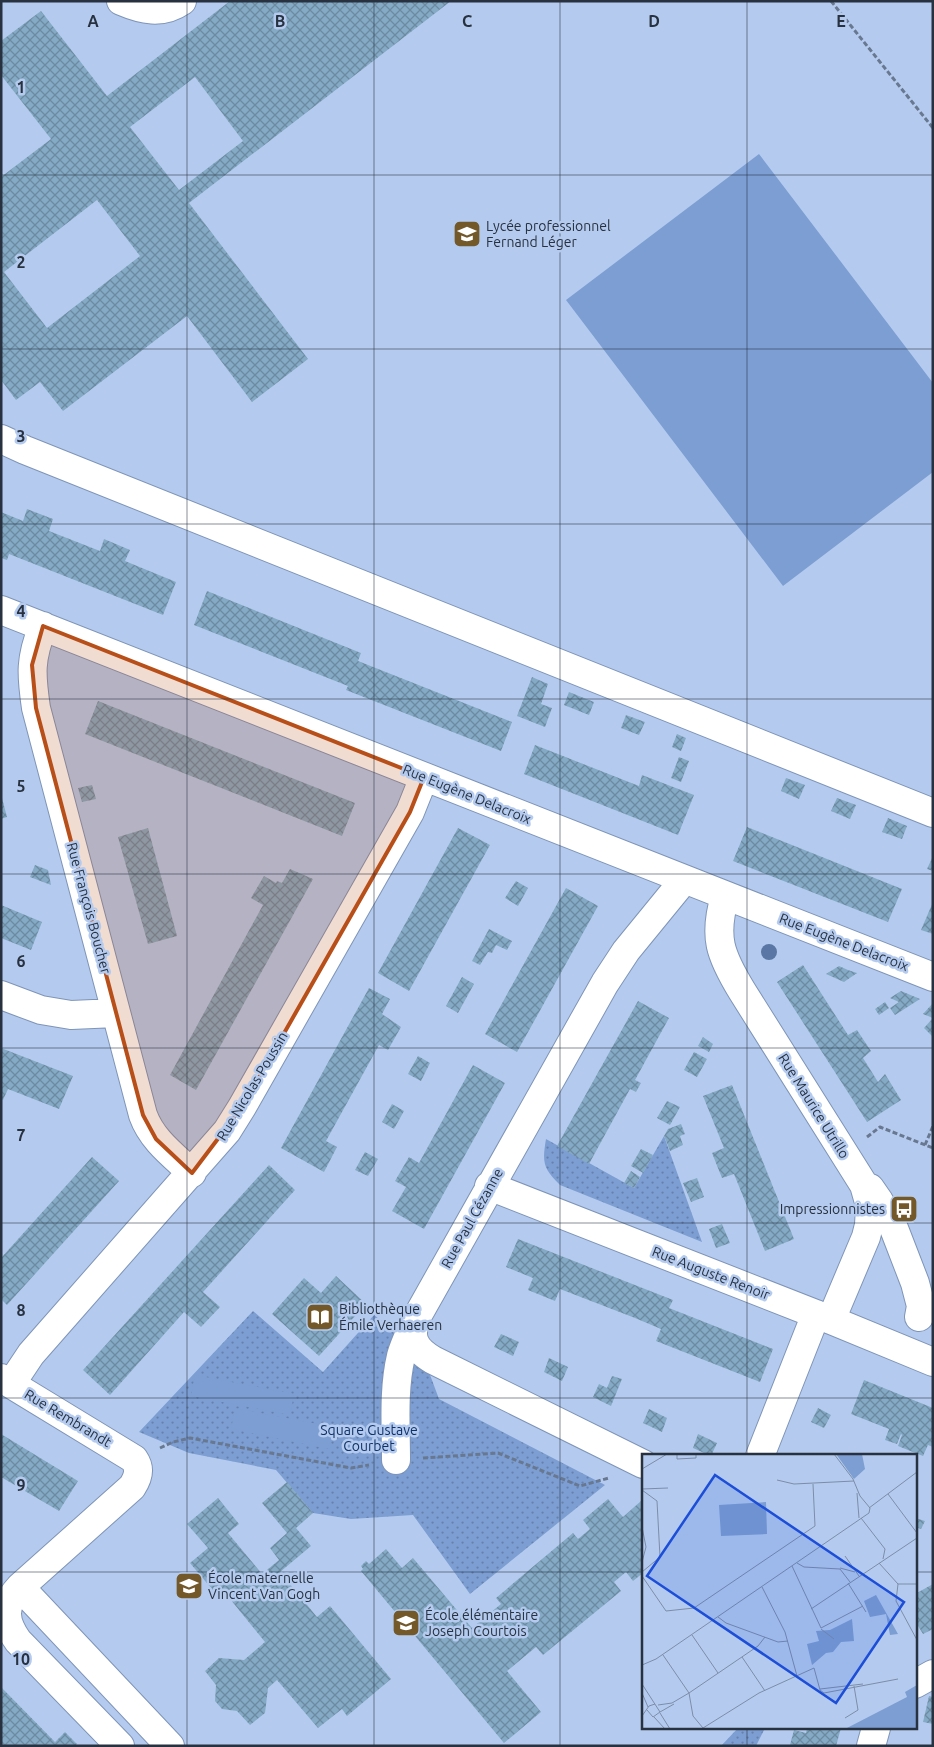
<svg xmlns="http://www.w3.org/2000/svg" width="934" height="1747" viewBox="0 0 934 1747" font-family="Ubuntu,sans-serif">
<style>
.green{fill:url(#green-dots)}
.pitch{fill:#7d9ed2}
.building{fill:url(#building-cross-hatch);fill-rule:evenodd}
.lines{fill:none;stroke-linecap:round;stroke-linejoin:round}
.minor-casing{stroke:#7e94b7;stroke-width:30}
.path{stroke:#687890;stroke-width:3;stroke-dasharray:5 2.5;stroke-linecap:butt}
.minor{stroke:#fff;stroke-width:28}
.tree{fill:#5976a4}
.marked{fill:#b84f19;fill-opacity:0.2;stroke:#b84f19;stroke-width:4;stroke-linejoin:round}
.grid{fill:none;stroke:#27313f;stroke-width:1;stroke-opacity:0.55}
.labels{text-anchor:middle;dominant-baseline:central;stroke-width:5;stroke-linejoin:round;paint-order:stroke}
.poi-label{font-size:14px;fill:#27313f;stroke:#b4cbef;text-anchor:start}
.street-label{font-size:14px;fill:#27313f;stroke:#b4cbef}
.park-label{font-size:14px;fill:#0f3166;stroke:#b4cbef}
.inset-road{fill:none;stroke:#7c8da9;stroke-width:1}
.view{fill:#1d4ed8;fill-opacity:0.15;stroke:#1d4ed8;stroke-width:2.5}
.inset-edge{fill:none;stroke:#27313f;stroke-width:2.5}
.grid-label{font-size:16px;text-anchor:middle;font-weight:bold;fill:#27313f;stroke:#b4cbef;stroke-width:5;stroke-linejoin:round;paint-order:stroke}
</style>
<defs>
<pattern id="green-dots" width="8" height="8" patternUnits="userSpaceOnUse" patternTransform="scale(1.25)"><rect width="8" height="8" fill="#7d9ed2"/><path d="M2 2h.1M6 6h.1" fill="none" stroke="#6681ac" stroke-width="1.8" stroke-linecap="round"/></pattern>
<pattern id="building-cross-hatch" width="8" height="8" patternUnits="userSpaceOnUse" patternTransform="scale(1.25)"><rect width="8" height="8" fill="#84aac5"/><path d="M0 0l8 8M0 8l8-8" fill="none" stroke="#6c8ba1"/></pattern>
</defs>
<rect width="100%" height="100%" fill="#b4cbef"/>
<path class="green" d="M664,1136L702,1242L560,1185C543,1168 542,1163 546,1139L634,1188Z
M253,1311L323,1372L374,1315L417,1348L426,1364L439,1399L605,1485L470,1594L413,1515L351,1519L313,1513L276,1470L189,1453L139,1432Z
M738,1728H765L756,1746H721Z"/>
<path class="pitch" d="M759,154L933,383V472L783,586L566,300Z
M195,1375L294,1394L290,1415L191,1396Z
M235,1408L333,1427L329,1449L231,1429Z"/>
<path class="building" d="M230,1H451L189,203L308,359L252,402L187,316L63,411L40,382L16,400L1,380V177L51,139L1,75V41L41,11L107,96ZM195,77L243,141L179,190L130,127ZM97,200L140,256L47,328L4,272Z
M27,509L53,519L49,531L100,551L104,539L130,550L125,561L176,582L163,615L9,554L7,560L1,558V512L23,521Z
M207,591L361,653L358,661L512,722L501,751L346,690L348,686L194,625Z
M532,677L548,684L541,704L552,708L545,727L517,716Z
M569,692L594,702L589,715L564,705Z
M98,701L355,803L342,836L85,734Z
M626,715L645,722L639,735L621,728Z
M677,734L686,738L681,751L672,747Z
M535,745L639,786L642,775L694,795L678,835L524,774Z
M679,757L689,761L681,782L671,778Z
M786,778L805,785L799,799L781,791Z
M92,785L96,799L82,802L78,788Z
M2,798L7,817L1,819V799Z
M837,798L856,805L850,819L831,811Z
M888,818L907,826L902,839L882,832Z
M747,827L902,889L888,922L733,861Z
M148,828L177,936L148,944L118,837Z
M458,828L490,845L409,991L378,973Z
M933,856V871L927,869Z
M35,865L48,870L51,885L30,877Z
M290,869L313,879L196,1090L170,1075L263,905L251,898L264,876L276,883L277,881L282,883Z
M516,881L528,888L518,906L505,898Z
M566,888L598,906L517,1052L485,1034Z
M933,902V934L921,930Z
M1,905L42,922L31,950L1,938Z
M489,929L512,941L507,950L496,945L492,953L488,952L480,965L472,961Z
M803,965L848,1035L857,1030L871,1051L863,1058L878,1082L885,1074L901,1100L867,1122L777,982Z
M839,966L848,970L857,973L844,982L826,974Z
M462,977L474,984L458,1013L446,1006Z
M369,988L390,999L382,1014L401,1027L388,1050L379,1045L326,1141L337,1147L324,1172L281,1148Z
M901,991L920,999L895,1015L890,1008L899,1002L890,998Z
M638,1001L669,1018L635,1080L641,1083L636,1092L630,1089L589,1164L557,1146Z
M885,1002L889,1008L879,1015L875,1009Z
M933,1003V1034L932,1036L924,1028L933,1018L923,1014Z
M703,1037L713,1044L709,1052L698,1046Z
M1,1048L73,1076L59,1109L8,1089L3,1100L1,1099Z
M694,1052L707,1059L697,1077L684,1070Z
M418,1056L430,1063L421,1081L408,1074Z
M473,1065L505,1083L424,1229L392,1211L406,1187L395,1181L409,1157L419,1163Z
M732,1085L794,1239L765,1251L734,1174L722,1178L712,1153L724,1148L703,1096Z
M667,1101L680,1107L670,1125L657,1118Z
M392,1104L404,1111L394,1129L382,1122Z
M681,1124L685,1134L680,1136L683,1145L670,1151L664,1136L668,1129Z
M641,1149L653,1155L643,1173L631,1166Z
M365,1152L378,1159L368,1176L355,1170Z
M92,1157L119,1181L7,1305L1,1299V1258Z
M269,1165L295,1190L203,1292L220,1307L201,1327L184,1312L110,1395L83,1370Z
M631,1171L640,1177L634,1188L624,1183Z
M697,1178L704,1197L691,1202L683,1183Z
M722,1224L730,1243L716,1248L709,1229Z
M518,1239L673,1300L669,1308L773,1349L760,1382L656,1341L661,1329L635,1318L560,1289L555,1301L528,1290L533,1278L506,1267Z
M336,1276L366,1304L319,1356L272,1314L304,1278L321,1293Z
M501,1334L519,1342L513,1356L494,1347Z
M549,1358L568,1367L562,1381L544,1372Z
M612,1376L622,1379L611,1406L593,1397L599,1384L607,1388Z
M864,1380L933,1408V1447L928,1445L923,1456L898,1446L902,1435L901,1434L897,1444L885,1440L889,1429L851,1414Z
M818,1408L831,1415L824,1428L811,1422Z
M649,1409L667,1418L662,1432L643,1423Z
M1,1434L78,1481L59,1511L1,1477Z
M698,1434L717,1443L711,1456L693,1448Z
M287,1482L313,1513L296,1528L311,1546L280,1572L317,1617L330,1606L391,1679L347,1716L342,1709L318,1728L277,1680L268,1688L265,1713L250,1725L237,1711L222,1709L215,1701L216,1685L205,1671L219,1658L244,1660L265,1642L222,1589L216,1594L190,1563L208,1548L187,1524L218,1498L239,1524L228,1533L262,1574L279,1560L270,1548L287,1533L262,1503Z
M608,1499L623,1517L641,1501L643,1503V1573L633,1581L626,1572L614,1582L621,1591L543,1655L536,1647L507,1671L541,1712L504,1743L361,1571L363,1569L361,1566L366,1561L369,1564L386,1549L402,1568L413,1558L472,1628L501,1604L496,1598L573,1533L578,1539L590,1529L583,1520Z
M915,1518L925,1521L921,1529L915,1527Z
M933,1584V1629L923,1634L915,1621V1594Z
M1,1687L55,1742L65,1732L77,1744L75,1746H1Z
M929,1696L933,1697V1724L923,1722Z
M807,1728H841L836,1746L790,1745L794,1730L806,1733Z"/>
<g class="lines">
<defs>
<path id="minor" d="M121,1C142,10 162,15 182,1
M1,439L25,450L933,813
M1,610L933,977
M43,626C30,659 31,674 36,708L143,1115C152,1140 173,1155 192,1173
M725,896C713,937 720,955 742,991L864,1185L870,1206L869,1225L866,1237L831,1320
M1,995L41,1010L71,1015L116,1013
M489,1186L831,1320L933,1362
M870,1188L879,1201L893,1226L915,1283L921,1306L919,1317
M1,1378L134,1459C141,1469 138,1478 132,1487L20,1587C2,1606 4,1621 18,1641L120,1746
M11,1384L31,1354L227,1131L242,1107L410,812L424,777
M760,1456L816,1314
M396,1460C396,1426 393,1390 401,1356C404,1345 409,1335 414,1324
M643,1464L433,1360C413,1348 408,1336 418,1315L605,983L626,951L684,880
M20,1587L170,1746
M915,1684L933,1674
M871,1746L876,1728"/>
</defs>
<use href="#minor" class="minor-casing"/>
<path class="path" d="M831,1L933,128
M867,1137L880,1127L933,1148
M925,1145L933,1126
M160,1448L173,1442L190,1438L351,1468L369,1465
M423,1458L498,1453L580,1486L609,1478"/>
<use href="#minor" class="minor"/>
</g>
<circle class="tree" cx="769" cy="952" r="8"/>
<path class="marked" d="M43,626L424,777L410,812L242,1107L192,1173L156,1139L143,1115L36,708L32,665Z"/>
<path class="grid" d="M187,1V1746M374,1V1746M560,1V1746M747,1V1456M1,175H933M1,349H933M1,524H933M1,699H933M1,874H933M1,1048H933M1,1223H933M1,1398H933M1,1572H643M915,1572H933M747,1728V1746"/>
<defs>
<symbol id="school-square" viewBox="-11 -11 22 22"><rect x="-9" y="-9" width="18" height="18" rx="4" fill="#73582a" stroke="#b4cbef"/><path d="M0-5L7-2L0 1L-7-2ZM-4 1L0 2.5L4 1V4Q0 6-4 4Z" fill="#fff"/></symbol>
<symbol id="bus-square" viewBox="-11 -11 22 22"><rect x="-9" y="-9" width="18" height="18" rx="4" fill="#73582a" stroke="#b4cbef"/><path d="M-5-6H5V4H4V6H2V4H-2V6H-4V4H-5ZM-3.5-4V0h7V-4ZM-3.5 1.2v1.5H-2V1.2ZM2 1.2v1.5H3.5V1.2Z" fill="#fff"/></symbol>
<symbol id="library-square" viewBox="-11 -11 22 22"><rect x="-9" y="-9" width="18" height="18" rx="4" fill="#73582a" stroke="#b4cbef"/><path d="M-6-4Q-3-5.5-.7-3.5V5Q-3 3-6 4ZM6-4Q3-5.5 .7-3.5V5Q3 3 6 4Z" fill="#fff"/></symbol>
</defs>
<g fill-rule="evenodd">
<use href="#school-square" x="451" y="218" width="32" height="32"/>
<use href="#bus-square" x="888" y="1193" width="32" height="32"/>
<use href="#library-square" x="304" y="1301" width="32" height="32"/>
<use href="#school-square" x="173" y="1570" width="32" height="32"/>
<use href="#school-square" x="390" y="1607" width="32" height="32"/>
</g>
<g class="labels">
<g class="poi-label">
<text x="486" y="226">Lycée professionnel<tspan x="486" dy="16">Fernand Léger</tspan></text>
<text x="885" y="1209" text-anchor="end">Impressionnistes</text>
<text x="339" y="1309">Bibliothèque<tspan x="339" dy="16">Émile Verhaeren</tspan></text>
<text x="208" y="1578">École maternelle<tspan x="208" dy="16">Vincent Van Gogh</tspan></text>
<text x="425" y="1615">École élémentaire<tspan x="425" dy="16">Joseph Courtois</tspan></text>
</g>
<g class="street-label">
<text transform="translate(467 794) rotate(22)">Rue Eugène Delacroix</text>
<text transform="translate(89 908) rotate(75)">Rue François Boucher</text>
<text transform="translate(844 942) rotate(21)">Rue Eugène Delacroix</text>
<text transform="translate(252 1086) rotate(-59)">Rue Nicolas Poussin</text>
<text transform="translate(814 1106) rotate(58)">Rue Maurice Utrillo</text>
<text transform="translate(472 1218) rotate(-61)">Rue Paul Cézanne</text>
<text transform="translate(711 1273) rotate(21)">Rue Auguste Renoir</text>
<text transform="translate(68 1418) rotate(31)">Rue Rembrandt</text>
</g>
<g class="park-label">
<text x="369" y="1430">Square Gustave<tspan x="369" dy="16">Courbet</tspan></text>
</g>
</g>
<g transform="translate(642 1454)">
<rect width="275" height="275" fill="#b4cbef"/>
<path d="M194,0H220L223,15L212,25ZM234,141L256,180L248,181L244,160L228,163L222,147ZM210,165L212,187L199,188L191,198L184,199L170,211L165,190L177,187L174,177L188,176Z" fill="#7d9ed2"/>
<path d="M124,48L125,80L79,82L77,51ZM275,231V275H203L265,243L263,238Z" fill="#7d9ed2"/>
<path class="inset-road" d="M35,0V5L54,4V0M0,15L25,0M135,26L152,30L212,27M0,35L26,34M0,36L15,47L18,103L0,118M215,39L217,64M246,40L275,79M227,54L275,18M219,64L243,95L241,105M0,73L4,93L0,108M203,102L217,122M155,109L162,113L198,115L208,128M237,109L256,130M150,112L179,174L221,152M198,114L213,118M0,122L24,157L52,154L173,72L171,30M206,129L224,158M275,130H256L254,147L275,186M120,133L143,178L155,222M169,155L275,84M76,163L84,169L136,188L146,187M179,175L192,185M50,181L76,219M21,201L47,239L51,262L61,274L117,239L172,214L178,236L182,239L256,225M100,203L123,237M0,211L14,205L227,59L228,54L218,42L211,25L192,0M0,230L18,258L11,263L5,256M178,235L221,230M0,239L6,253M16,251L30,249L47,239L116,192L123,183M18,258L32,250M18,259L28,275M0,262L7,252L13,250M12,263L23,275M203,264L216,256L212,232"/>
<path class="view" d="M73,21L262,148L194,249L5,122Z"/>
<rect width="275" height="275" class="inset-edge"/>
</g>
<g class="grid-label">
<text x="93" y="27">A</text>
<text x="280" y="27">B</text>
<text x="467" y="27">C</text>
<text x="654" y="27">D</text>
<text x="841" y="27">E</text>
<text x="21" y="93">1</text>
<text x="21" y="268">2</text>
<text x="21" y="442">3</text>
<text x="21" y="617">4</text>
<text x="21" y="792">5</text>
<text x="21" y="967">6</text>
<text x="21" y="1141">7</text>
<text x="21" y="1316">8</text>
<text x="21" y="1491">9</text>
<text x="21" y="1665">10</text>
</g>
<rect width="934" height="1747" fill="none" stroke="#27313f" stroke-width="5"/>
</svg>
